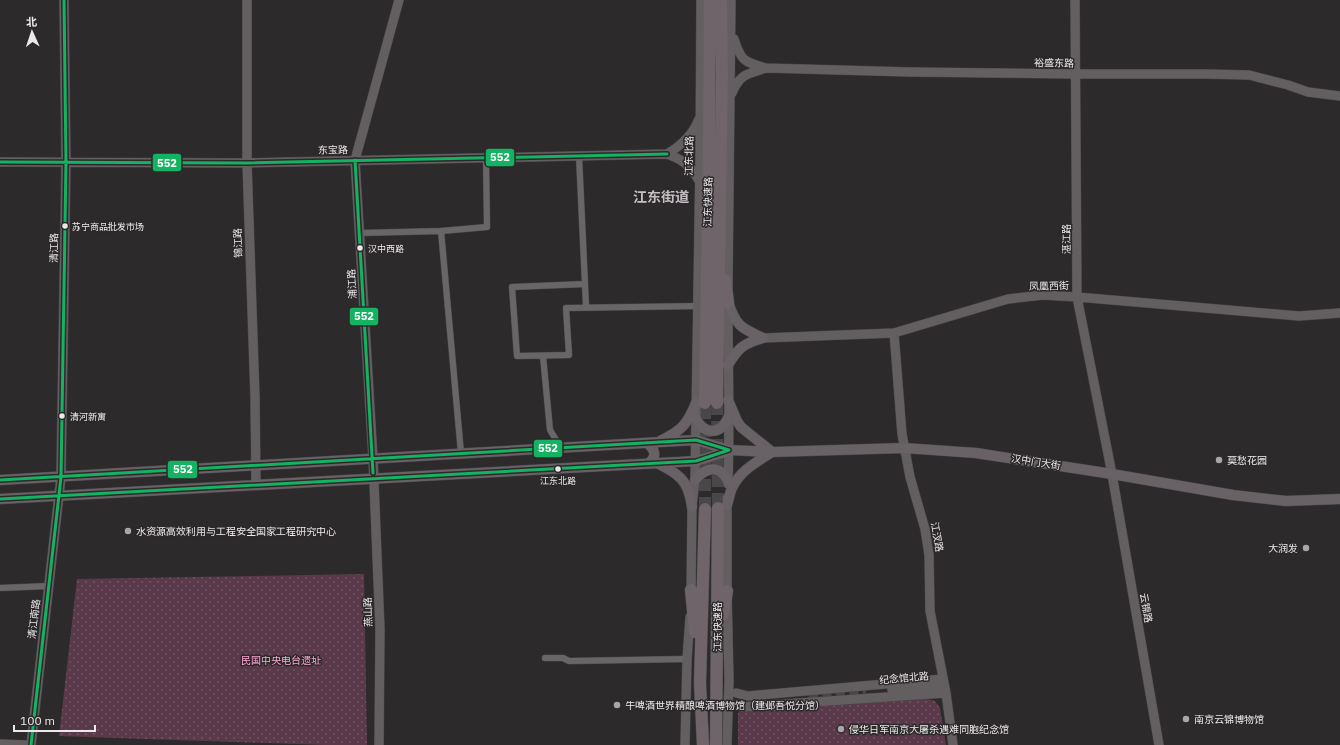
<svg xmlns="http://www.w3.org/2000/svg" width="1340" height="745" viewBox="0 0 1340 745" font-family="'IBM Plex Sans','Noto Sans SC',sans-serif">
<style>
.park{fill:url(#park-dots)}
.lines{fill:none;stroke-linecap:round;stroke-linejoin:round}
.secondary-tunnel{stroke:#494748;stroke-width:9;stroke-dasharray:9 4.5;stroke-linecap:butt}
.highway-tunnel{stroke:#494748;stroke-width:12;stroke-dasharray:12 6;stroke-linecap:butt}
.street-casing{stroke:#484647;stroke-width:7}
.secondary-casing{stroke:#484647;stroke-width:10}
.primary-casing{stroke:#484647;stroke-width:11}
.highway-casing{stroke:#484647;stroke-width:13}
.street{stroke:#686666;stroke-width:6}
.secondary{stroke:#635f61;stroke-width:9}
.primary{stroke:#686165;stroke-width:10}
.highway{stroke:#6e646a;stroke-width:12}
.bus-1-casing{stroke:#2d292b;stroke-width:6}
.bus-1{stroke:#13b361;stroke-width:3}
.bus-dot{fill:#ebe9ea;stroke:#2d292b;stroke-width:1.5}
.poi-dot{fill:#a8a6a7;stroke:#2d292b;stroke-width:1.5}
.labels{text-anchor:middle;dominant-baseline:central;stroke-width:3;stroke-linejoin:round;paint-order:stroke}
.bus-label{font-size:9px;fill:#ebe9ea;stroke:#2d292b;text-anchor:start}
.street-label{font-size:10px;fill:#ebe9ea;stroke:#2d292b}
.poi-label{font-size:10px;fill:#ebe9ea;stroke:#2d292b;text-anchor:start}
.park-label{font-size:10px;fill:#fda7d3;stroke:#2d292b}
.district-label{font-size:14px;font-weight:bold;fill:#c4bfc2;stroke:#2d292b}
.line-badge{stroke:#2d292b;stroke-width:1.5}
.badge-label{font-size:11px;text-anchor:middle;font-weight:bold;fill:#fff}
</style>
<defs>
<pattern id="park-dots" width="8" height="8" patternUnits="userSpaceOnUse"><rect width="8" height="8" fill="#5a3a4a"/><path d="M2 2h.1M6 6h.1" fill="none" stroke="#725664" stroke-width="1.8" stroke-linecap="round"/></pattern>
</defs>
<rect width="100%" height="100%" fill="#2c2a2b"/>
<path class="park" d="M364,574L367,745H325L59,736L77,579Z
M927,699L935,701L940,708L946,745H738V713L744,710Z"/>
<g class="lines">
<path class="secondary-tunnel" d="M809,697L866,693"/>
<path class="highway-tunnel" d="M717,403L718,508
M705,509V403"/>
<defs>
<path id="street" d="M579,156L585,284L512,287L517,356L569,355L566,308L699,306
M441,231L487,227L486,157
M360,233L441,231L461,453
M585,284L586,307
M543,356L550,430L561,448
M0,588L49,586
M545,658H563L569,661L687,659"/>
<path id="secondary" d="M247,0V163L255,397L256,484
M1075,0L1077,297L1112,474L1159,745
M734,39C741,61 744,62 766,68L910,72L1076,74H1205L1249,75L1288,85L1308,92L1340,96
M732,93C740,74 747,74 766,68
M667,154C682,145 693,135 699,119
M0,162L247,163L667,154C682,159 691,166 699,181
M728,288L731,0
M894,333L902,434L910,477L925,529L929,555L930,611L946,693L953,745
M763,338L894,333L1008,299L1043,295L1077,297L1299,316L1340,313
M728,484C730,424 728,364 728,305
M691,596L692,507L695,480L700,159L701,0
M892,690L944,686
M736,693L748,696L943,679
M741,707L946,693
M0,744L26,745
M31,745L61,477L66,162L64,0
M379,745L380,629L373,458L355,160L399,0
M685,745L687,659L690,617
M727,745L729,680L727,591V498"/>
<path id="primary" d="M728,302C736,326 741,328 763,338
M728,365C738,348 744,343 763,338
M696,419C705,435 720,435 728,418
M660,441C681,431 687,425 696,403
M647,443C656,450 657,457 648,464
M657,463C668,469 682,475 687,488C690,494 691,501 692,507
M0,480L696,440L729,450L772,452L904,448L976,453L1112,474L1233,495L1286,501L1340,499
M695,480C706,467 719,464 728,481
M0,499L696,461L729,451
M727,505C729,499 730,491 733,486C741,470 757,462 772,452L741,427L737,421L728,400"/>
<path id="highway" d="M725,280L728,302
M705,403L709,137L710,0
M717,403L722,73L721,0
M691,590L695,632
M723,614L727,591
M703,745L700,683L705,509
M716,745L718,508"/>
</defs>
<use href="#street" class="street-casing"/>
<use href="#secondary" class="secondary-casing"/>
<use href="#primary" class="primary-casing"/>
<use href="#highway" class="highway-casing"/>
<use href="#street" class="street"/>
<use href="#secondary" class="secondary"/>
<use href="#primary" class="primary"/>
<use href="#highway" class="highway"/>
<defs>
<path id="bus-1" d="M355,160L373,473
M0,162L247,163L667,154
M0,480L696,440L729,450
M0,499L696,461L729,450
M31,745L61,477L66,162L64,0"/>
</defs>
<use href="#bus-1" class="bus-1-casing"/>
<use href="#bus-1" class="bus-1"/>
</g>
<g class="bus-dot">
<circle cx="65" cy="226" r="3.5"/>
<circle cx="360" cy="248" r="3.5"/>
<circle cx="62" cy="416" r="3.5"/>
<circle cx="558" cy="469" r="3.5"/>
</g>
<g class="poi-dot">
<circle cx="1219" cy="460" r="4"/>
<circle cx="128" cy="531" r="4"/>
<circle cx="1306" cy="548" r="4"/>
<circle cx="617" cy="705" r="4"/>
<circle cx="1186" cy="719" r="4"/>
<circle cx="841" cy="729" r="4"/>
</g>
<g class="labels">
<g class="bus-label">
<text x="72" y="226">苏宁商品批发市场</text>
<text x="368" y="248">汉中西路</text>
<text x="70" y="416">清河新寓</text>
<text x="558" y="480" text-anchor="middle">江东北路</text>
</g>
<g class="street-label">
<text transform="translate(1054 63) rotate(1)">裕盛东路</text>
<text transform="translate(333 150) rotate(-1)">东宝路</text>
<text transform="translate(689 156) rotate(-89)">江东北路</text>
<text transform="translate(708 202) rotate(-89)">江东快速路</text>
<text transform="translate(1066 239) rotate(-90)">湛江路</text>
<text transform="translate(238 243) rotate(-92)">锦江路</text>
<text transform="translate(54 248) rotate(-89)">清江路</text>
<text transform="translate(352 284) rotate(-93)">浦江路</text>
<text transform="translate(1049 286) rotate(-1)">凤凰西街</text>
<text transform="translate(1036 462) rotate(9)">汉中门大街</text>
<text transform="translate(937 537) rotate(80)">江汊路</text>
<text transform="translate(1146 608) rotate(80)">云锦路</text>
<text transform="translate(368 612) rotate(-92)">燕山路</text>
<text transform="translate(34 619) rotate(-83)">清江南路</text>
<text transform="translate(717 627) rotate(-90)">江东快速路</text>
<text transform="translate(904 678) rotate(-5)">纪念馆北路</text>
</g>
<g class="poi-label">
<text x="1227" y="460">莫愁花园</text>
<text x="136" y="531">水资源高效利用与工程安全国家工程研究中心</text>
<text x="1298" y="548" text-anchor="end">大润发</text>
<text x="625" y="705">牛啤酒世界精酿啤酒博物馆（建邺吾悦分馆）</text>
<text x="1194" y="719">南京云锦博物馆</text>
<text x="849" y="729">侵华日军南京大屠杀遇难同胞纪念馆</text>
</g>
<g class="park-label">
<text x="281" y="660">民国中央电台遗址</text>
</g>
<g class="district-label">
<text x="661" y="197">江东街道</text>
</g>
</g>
<g class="line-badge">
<rect x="485" y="148" width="30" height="19" rx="4" fill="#13b361"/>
<rect x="152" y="153" width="30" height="19" rx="4" fill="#13b361"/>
<rect x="349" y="307" width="30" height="19" rx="4" fill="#13b361"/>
<rect x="533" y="439" width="30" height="19" rx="4" fill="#13b361"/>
<rect x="167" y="460" width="31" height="19" rx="4" fill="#13b361"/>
</g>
<g class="badge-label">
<text x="500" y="161">552</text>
<text x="167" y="167">552</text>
<text x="364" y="320">552</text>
<text x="548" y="452">552</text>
<text x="183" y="473">552</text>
</g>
<g transform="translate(32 32) rotate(357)" stroke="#2d292b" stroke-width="3" paint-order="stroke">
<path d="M0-3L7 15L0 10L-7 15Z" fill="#ebe9ea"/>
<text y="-6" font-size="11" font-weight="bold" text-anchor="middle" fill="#ebe9ea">北</text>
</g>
<path d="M14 725v6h81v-6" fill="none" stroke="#ebe9ea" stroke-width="2"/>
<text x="20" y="725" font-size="12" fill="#ebe9ea" stroke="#2d292b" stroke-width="3" paint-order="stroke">100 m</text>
</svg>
